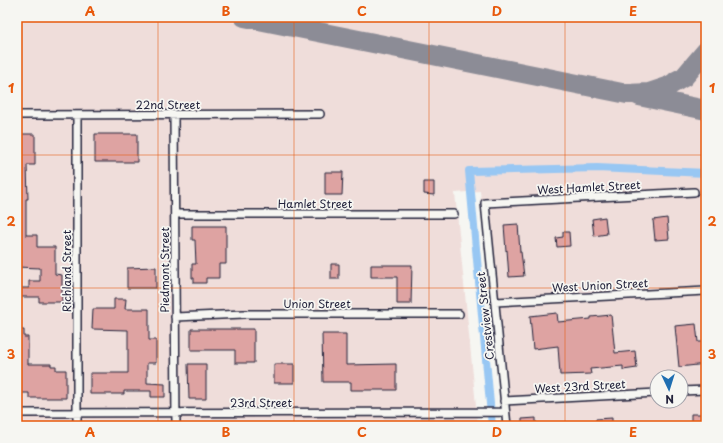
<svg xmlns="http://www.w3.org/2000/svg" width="723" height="443" viewBox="0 0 723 443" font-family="'Playpen Sans',sans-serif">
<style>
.built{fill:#efddda;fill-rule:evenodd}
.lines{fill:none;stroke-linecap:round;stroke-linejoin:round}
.canal{stroke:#98c7f3;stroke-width:8}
.taxiway{stroke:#8c8c96;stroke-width:20}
.building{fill:#dea3a2;stroke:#22223b}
.street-casing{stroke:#22223b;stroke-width:10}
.street{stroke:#f6f6f2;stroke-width:7}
.grid{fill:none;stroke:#e8590c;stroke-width:1;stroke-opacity:0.55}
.labels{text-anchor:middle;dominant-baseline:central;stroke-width:3.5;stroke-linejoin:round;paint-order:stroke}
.street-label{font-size:11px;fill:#22223b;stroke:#f6f6f2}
.neatline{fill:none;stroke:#e8590c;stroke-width:1.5}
.grid-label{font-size:13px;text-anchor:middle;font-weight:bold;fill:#e8590c}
</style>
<rect width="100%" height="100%" fill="#f6f6f2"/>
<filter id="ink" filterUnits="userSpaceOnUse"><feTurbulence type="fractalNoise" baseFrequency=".025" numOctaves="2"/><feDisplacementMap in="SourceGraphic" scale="8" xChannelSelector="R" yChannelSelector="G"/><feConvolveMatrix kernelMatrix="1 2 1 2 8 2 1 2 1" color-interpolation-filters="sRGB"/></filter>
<g filter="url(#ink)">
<path class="built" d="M17,17H706V426H502L480,191L455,193L478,426H17ZM657,377H681V401H657Z"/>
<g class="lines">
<path class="canal" d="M492,426L469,171L597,168L706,173"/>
<path class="taxiway" d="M244,17L627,94L649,93L667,87L684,77
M676,81L684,77L706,51
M639,96L706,110"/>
</g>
<path class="building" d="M17,134H35V165H27L28,199H26V235H37V247H55V274L62,275V302H39V297H17V288H29V281H40V268L17,267Z
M95,134H137V162H95Z
M325,172H343L342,195H325Z
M424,182H434V195L424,194Z
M605,217L607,234L594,236L592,219Z
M667,218L669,239L655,240L653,220Z
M518,224L520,252H521L524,276L509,277L507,250L506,251L504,225Z
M192,226H226V264H219V278H206V283H194V278H192V264H196L195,240H192Z
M563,232H569L570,246L557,247L556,238L563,237Z
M331,264H339V279H331Z
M371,265H412L411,304H397V277H371Z
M156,267V288H127V268Z
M114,299H126L125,309H149V340H156V363H147V383L165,384V397H151V391H124V394H90V373H128V330L92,329L93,309H114Z
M557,313L558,322L591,319V317L611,315L615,353L635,351L637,368L623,370V366L590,369L591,374L560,375L558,346L533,349L530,316Z
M696,324L698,342H706V364L679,367L675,326Z
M191,329H254V363H235V350H191Z
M17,330H24V337H28V364H51V366H56V370H66V398H29V393H17Z
M322,334H346V365L396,364V390H351V382H323Z
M188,364H206V399H189Z
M274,364H294V383H274Z
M691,414H706V426H691Z
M536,418V426H522V419Z
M612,418V426H596V419Z"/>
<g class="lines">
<defs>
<path id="street" d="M17,115L320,114
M77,115V426
M174,115L176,426
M175,214H454
M495,302L706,291
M175,317L244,314H459
M681,391L706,390
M504,401L657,393
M17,413L505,412
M507,426L485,203L694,192"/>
</defs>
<use href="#street" class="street-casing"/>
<use href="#street" class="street"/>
</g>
</g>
<path class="grid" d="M158,17V426M294,17V426M429,17V426M565,17V426M17,155H706M17,288H706"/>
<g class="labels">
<g class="street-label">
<text x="168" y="104">22nd Street</text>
<text transform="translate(589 187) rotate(-3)">West Hamlet Street</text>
<text x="315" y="203">Hamlet Street</text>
<text transform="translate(164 270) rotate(-90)">Piedmont Street</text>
<text transform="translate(66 271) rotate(-90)">Richland Street</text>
<text transform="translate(600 285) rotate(-3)">West Union Street</text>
<text x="317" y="303">Union Street</text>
<text transform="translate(485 316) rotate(-96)">Crestview Street</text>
<text transform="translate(580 386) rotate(-3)">West 23rd Street</text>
<text x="261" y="402">23rd Street</text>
</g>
</g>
<rect width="723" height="443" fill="none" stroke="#f6f6f2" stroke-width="44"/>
<g transform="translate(669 389) rotate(176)"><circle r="19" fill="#f6f6f2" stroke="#a1a1a9"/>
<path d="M0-3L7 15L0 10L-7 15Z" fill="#1f6fb2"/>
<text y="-6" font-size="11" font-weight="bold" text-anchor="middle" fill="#22223b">N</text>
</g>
<rect x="22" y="22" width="679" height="399" class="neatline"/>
<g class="grid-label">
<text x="90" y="16">A</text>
<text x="226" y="16">B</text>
<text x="362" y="16">C</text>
<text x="497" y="16">D</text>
<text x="633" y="16">E</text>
<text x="11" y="93">1</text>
<text x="712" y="93">1</text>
<text x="11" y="226">2</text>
<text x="712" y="226">2</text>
<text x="11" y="359">3</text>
<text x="712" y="359">3</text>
<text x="90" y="437">A</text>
<text x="226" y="437">B</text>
<text x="362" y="437">C</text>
<text x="497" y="437">D</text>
<text x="633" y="437">E</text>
</g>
</svg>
